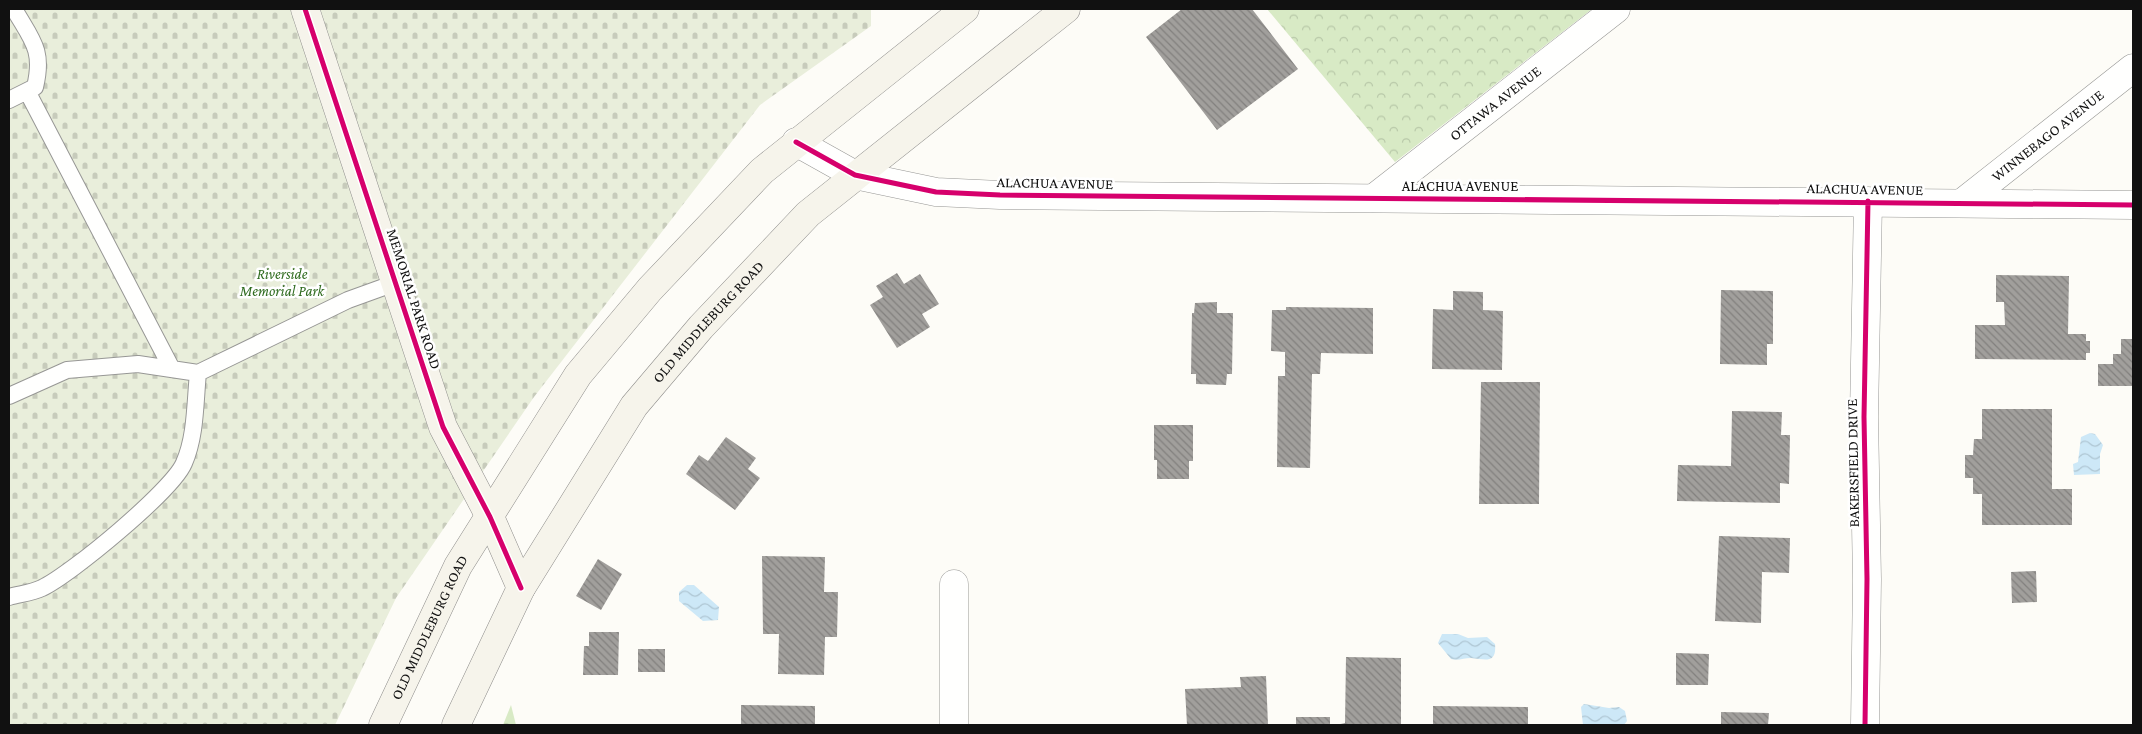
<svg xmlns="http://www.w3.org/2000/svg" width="2142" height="734" viewBox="0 0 2142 734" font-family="'Crimson Pro',serif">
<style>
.forest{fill:url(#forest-crowns)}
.cemetery{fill:url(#cemetery-stones)}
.water{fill:url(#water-waves)}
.building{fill:url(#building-back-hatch)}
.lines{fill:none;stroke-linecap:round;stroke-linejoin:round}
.lane-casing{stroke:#979795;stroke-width:18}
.street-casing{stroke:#979795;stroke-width:29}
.secondary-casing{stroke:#8e8d8b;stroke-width:29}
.lane{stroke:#fffffe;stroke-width:16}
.street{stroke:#fffffe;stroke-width:28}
.secondary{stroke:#f6f4eb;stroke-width:28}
.cycleway-casing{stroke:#fff;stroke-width:8}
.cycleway{stroke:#d6006c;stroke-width:5}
.labels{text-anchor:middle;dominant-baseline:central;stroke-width:5;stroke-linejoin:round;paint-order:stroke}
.street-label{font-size:15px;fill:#111;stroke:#fff}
.park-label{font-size:15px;font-style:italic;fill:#2f6b1f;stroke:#fff}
</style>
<defs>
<pattern id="forest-crowns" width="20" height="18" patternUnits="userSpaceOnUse" patternTransform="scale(1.25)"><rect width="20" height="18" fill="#d8eac5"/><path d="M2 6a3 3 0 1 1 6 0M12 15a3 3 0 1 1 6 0" fill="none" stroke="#b8c8a8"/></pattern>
<pattern id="cemetery-stones" width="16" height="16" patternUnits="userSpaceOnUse" patternTransform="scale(1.25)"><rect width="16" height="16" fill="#e9eedb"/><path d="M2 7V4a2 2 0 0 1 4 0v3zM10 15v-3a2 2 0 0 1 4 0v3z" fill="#c7cbbb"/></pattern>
<pattern id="water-waves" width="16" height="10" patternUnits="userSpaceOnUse" patternTransform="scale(1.25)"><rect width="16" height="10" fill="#cde8f7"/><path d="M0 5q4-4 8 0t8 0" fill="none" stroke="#afc6d3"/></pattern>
<pattern id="building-back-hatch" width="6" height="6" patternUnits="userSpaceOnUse" patternTransform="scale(1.25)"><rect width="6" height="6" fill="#a19f9c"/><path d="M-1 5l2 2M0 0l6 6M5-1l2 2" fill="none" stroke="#82807e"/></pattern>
</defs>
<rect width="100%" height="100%" fill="#fdfcf7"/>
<path class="forest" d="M1267,9H1592L1395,162Z
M511,705L516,725H503Z"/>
<path class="cemetery" d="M9,9H871V26L760,105L534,397L396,598L335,725H9Z"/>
<path class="water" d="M2090,433L2095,434L2103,445L2100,454V474L2074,475L2073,464L2078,462L2081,437Z
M687,585H694L719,607L718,620L703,621L679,601V592Z
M1442,634H1458L1468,638L1487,637L1495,644C1497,665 1484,659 1471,658C1464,658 1458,661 1451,659L1438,643Z
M1584,704L1609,708L1619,707L1625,711L1627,721L1624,725H1583L1581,707Z"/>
<path class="building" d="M1182,9H1252L1298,69L1217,130L1146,37Z
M897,273L904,284L920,274L939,304L922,314L930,327L897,348L870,305L883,297L876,286Z
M1996,275L2069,276L2068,334H2086V341H2090V353H2086V360L1975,359V325H2005L2004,302H1996Z
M1721,290L1773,291V344H1767V365L1720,364Z
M1453,291L1483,292V310L1503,311L1502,370L1432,369L1433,309L1453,310Z
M1217,302V313H1233L1232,374H1227L1226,385L1196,384V374H1191L1192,313H1194L1195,303Z
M1286,307L1373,308V354L1321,353L1320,374H1312L1310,468L1277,467L1278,376H1285V352L1271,351L1272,310H1286Z
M2121,339H2133V386H2098V364H2113V354H2121Z
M1481,382H1540L1539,504H1479Z
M1982,409H2052V489H2072V525H1982V494H1973V478H1965V455H1973L1974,439H1982Z
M1732,411L1782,412L1781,435H1790L1789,484L1780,483V503L1677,501L1678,465L1731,466Z
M1154,425H1193V461H1189V479H1157V460H1154Z
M726,437L756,458L748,469L760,478L735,510L686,474L699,455L708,461Z
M1719,536L1790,538L1789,573L1762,572L1761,623L1715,621Z
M762,556L825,557L824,592H838L837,637H825L824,675L778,674L779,634H763Z
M598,559L622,574L601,610L576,596Z
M2036,571L2037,602L2012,603L2011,572Z
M589,632H619L618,675H583L584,646H589Z
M638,649H665V672H638Z
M1676,653L1709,654L1708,685H1676Z
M1346,657L1401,658V725H1336L1345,723Z
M1266,676L1268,725H1187L1185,689L1241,687L1240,677Z
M741,705L815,706V725H741Z
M1433,706L1528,707V725H1433Z
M1721,712L1769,713L1768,725H1721Z
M1296,717H1330V725H1296Z"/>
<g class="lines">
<defs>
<path id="lane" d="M27,91L172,369
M9,100L35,87C44,50 32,40 14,9
M9,396L67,370L138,364L198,373L348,300L395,283
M9,597C19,594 32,593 42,588C70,575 173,490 184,463C196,436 195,402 198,373"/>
<g id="street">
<path d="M796,142L855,175L936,192L1000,195L2133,205"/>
<path id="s1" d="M1374,198L1616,9"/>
<path id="s2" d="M1962,203L2133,68"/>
<path d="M954,725V584"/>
<path d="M1865,725L1867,579L1864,417L1868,201"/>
</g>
<g id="secondary">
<path d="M305,9L443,427L490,517L521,588"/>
<path id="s3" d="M383,725L458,566L578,375L650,289L762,171L965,9"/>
<path id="s4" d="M456,725L521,588L634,406L701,327L808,214L1066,9"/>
</g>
</defs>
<use href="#lane" class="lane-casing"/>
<use href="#street" class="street-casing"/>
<use href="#secondary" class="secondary-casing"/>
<use href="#lane" class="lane"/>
<use href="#street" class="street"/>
<use href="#secondary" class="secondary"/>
<defs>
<path id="cycleway" d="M305,9L443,427L490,517L521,588
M796,142L855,175L936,192L1000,195L2133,205
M1865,725L1867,579L1864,417L1868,201"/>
</defs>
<use href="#cycleway" class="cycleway-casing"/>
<use href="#cycleway" class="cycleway"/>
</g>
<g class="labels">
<g class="street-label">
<text stroke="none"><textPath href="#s1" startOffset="154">OTTAWA AVENUE</textPath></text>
<text stroke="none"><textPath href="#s2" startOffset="109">WINNEBAGO AVENUE</textPath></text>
<text transform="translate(1055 183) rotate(1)">ALACHUA AVENUE</text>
<text x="1460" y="186">ALACHUA AVENUE</text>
<text transform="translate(1865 189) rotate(1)">ALACHUA AVENUE</text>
<text transform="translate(414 299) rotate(72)">MEMORIAL PARK ROAD</text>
<text stroke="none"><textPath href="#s4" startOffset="478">OLD MIDDLEBURG ROAD</textPath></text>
<text transform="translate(1853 463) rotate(-91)">BAKERSFIELD DRIVE</text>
<text stroke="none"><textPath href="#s3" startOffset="108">OLD MIDDLEBURG ROAD</textPath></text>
</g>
<g class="park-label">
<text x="282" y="274">Riverside<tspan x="282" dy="17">Memorial Park</tspan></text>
</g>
</g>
<rect width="2142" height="734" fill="none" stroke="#111111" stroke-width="20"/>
</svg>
